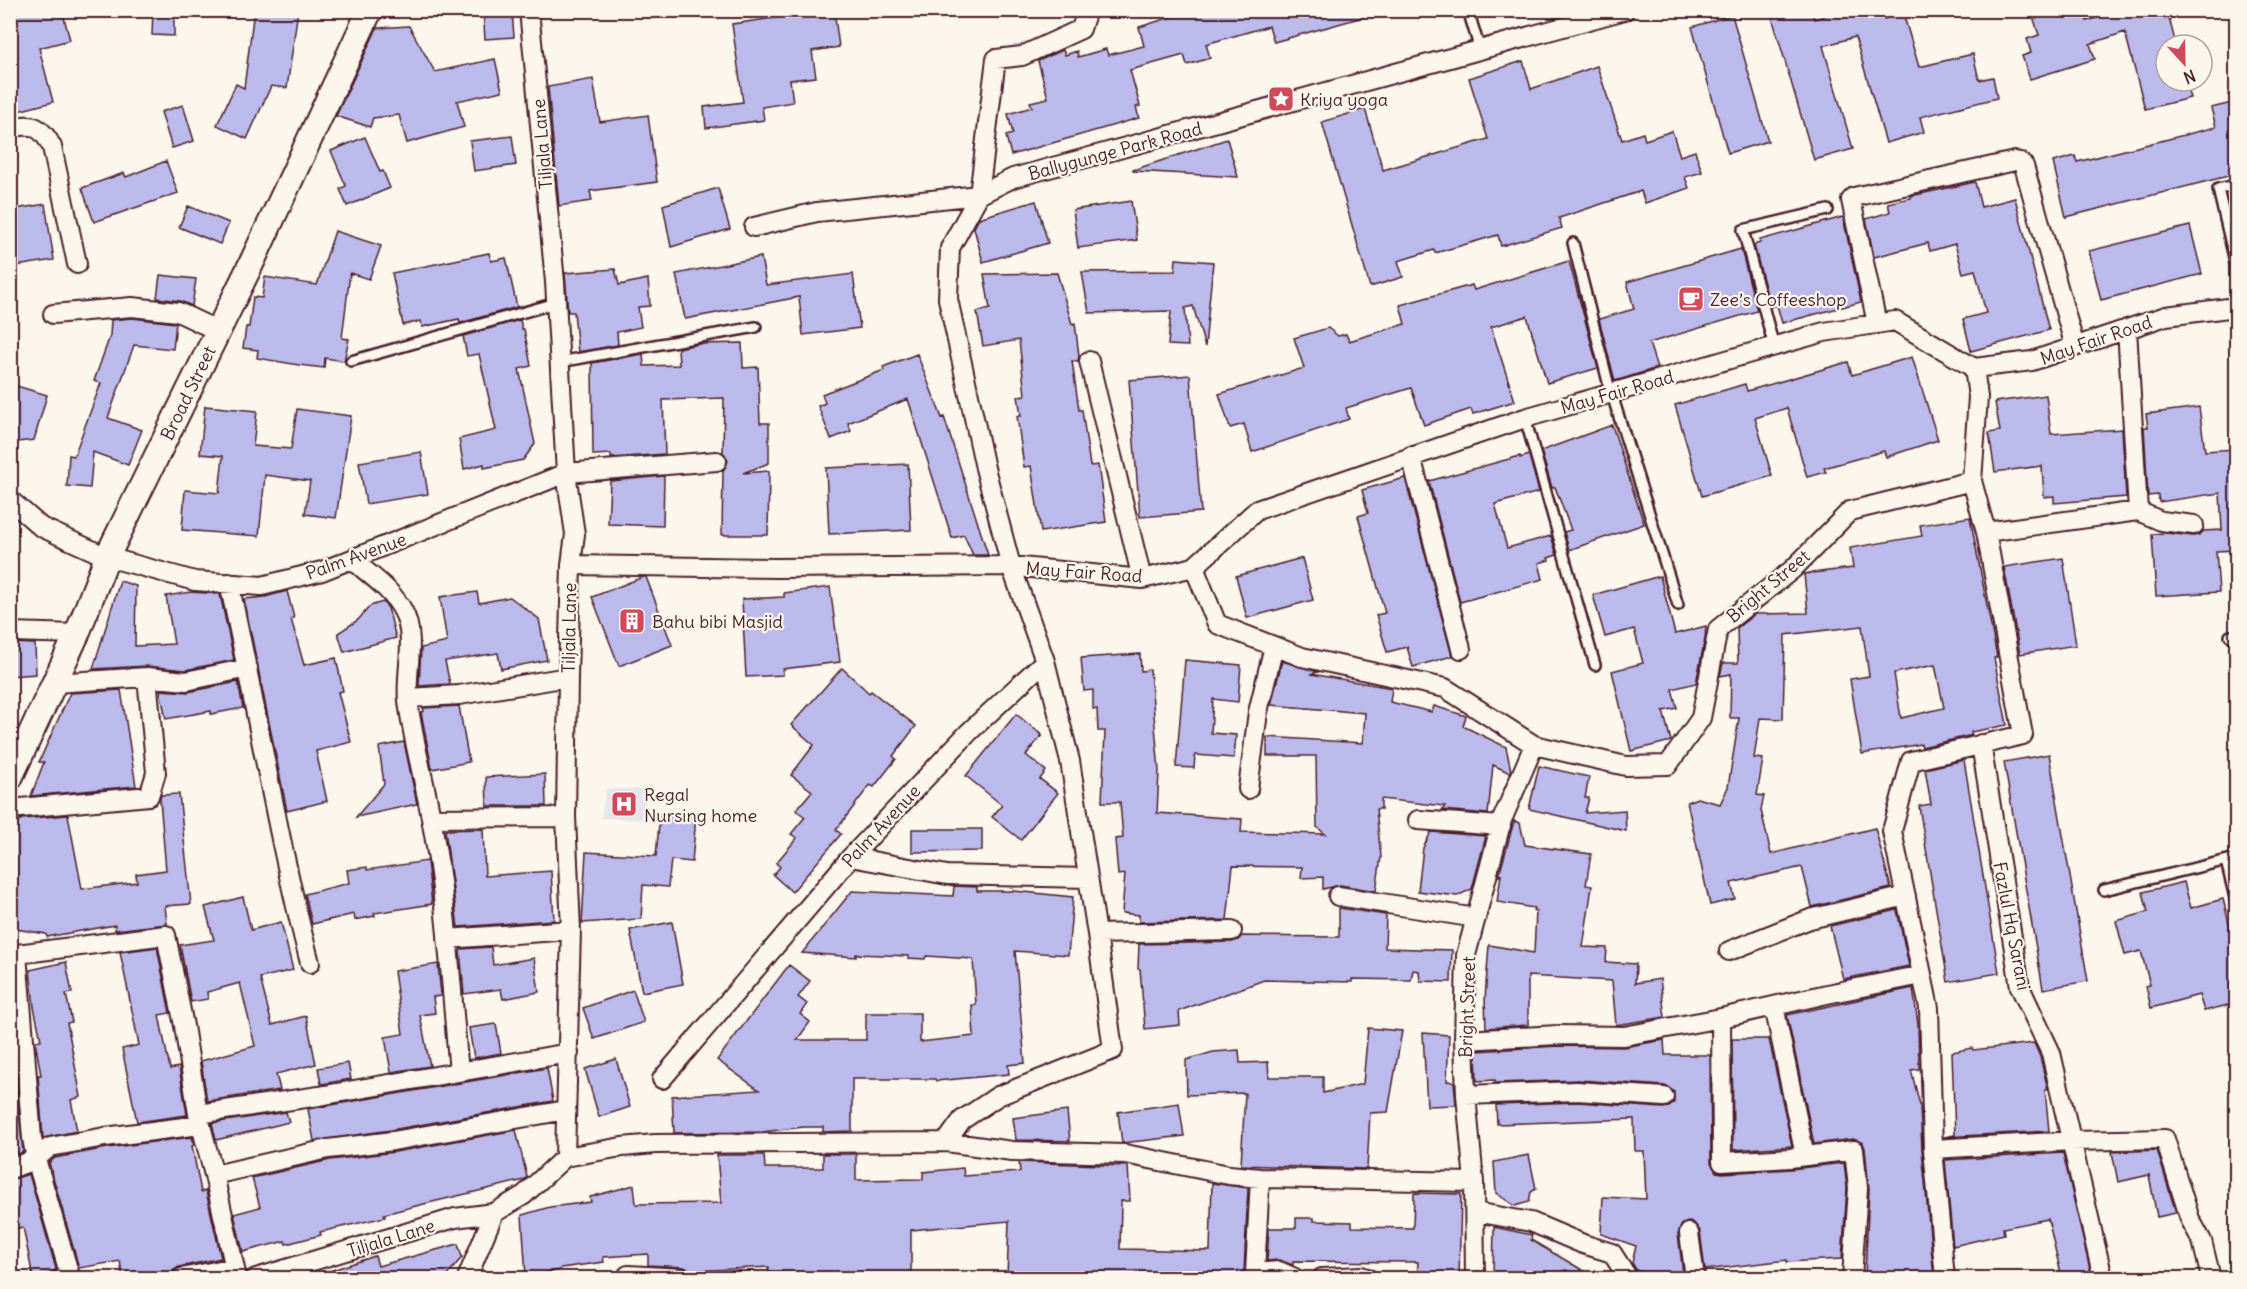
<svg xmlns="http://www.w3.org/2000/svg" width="2247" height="1289" viewBox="0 0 2247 1289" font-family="Delius,sans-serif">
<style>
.built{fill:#e8e5ec}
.building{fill:#bcbaec;stroke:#4a1f2b;stroke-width:1.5;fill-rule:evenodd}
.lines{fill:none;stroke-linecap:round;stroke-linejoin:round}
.service-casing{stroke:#4a1f2b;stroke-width:14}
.minor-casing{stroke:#4a1f2b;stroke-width:22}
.tertiary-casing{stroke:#4a1f2b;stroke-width:28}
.service{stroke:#fbf7ec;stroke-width:9}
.minor{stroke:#fbf7ec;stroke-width:18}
.tertiary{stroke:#fbf7ec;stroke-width:24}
.labels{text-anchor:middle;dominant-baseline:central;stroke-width:4.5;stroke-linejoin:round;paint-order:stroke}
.poi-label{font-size:18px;fill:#4a1f2b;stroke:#fbf7ec;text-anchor:start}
.street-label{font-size:18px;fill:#4a1f2b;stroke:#fbf7ec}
</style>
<rect width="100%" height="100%" fill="#fbf7ec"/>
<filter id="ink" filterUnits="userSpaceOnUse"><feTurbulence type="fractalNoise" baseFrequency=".0167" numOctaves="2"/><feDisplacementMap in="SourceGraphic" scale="12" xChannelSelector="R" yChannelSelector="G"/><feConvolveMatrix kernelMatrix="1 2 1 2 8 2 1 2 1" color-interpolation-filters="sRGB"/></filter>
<g filter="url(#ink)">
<path class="built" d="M606,789H646L644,820L601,818Z"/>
<path class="building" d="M10,10H62L70,40L39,48L53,102L10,113Z
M153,10H174V36L152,35Z
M254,10H298L287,88L271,86L247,139L217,125L236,84L244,88Z
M483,10H512L514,37L485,39Z
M780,10H834L839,47L812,51L816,77L790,80L793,102L762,107L764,120L706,128L704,107L743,102L732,24L781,17Z
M1174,10H1367V16L1274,42L1269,26L1206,44L1210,58L1187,65L1184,55L1130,70L1140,106L1136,107L1139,118L1011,155L1006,136L1013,134L1008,114L1032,107L1030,102L1048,98L1038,61L1063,50L1065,55L1077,51L1078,57L1106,49L1108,55L1144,46L1139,27L1175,16Z
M1770,10H1812L1814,19L1845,10H1882L1884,19L1903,13L1919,67L1973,54L1979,80L1993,77L1997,98L1920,117L1924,132L1886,143L1855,37L1823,46L1853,149L1814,160Z
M2031,10H2084L2087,21L2121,10H2167L2176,45H2166V81H2185L2190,98L2145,109L2125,32L2090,44L2095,59L2030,79L2022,56L2031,53L2027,39L2039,35Z
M1732,15L1768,141L1728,153L1692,27Z
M409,26L435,72L495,59L502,91L457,101L464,127L407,143L399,115L373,118L370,127L336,116L377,28Z
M1523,61L1531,89L1597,66L1622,140L1643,133L1645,140L1672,131L1680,156L1695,151L1702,172L1685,177L1689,188L1645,203L1641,191L1559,218L1562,228L1501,246L1498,235L1435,253L1434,250L1398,261L1403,277L1370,287L1322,122L1365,109L1383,170L1488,139L1469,78Z
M593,79L600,122L648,115L657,182L590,191L592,201L559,206L548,87Z
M2236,102V174L2066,217L2053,162L2075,156L2077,162L2216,127L2211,108Z
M183,105L194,141L172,148L161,112Z
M512,136L516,165L474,171L470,141Z
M365,137L380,172L383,171L390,188L347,206L340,189L346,186L331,151Z
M1227,139L1238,177L1133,171V170Z
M166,161L178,193L94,222L82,188L124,173L126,177Z
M1975,182L1981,207L2015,198L2049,330L1971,351L1963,319L1986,313L1975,270L1963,273L1955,244L1930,251L1928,243L1874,257L1866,219L1890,212L1888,203L1911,198V196Z
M718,188L730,229L671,247L663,205Z
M1036,201L1048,243L983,262L974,228L979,218Z
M1131,201L1137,240L1078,248L1073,210Z
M45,204L54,260L10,267V210Z
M188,206L229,223L220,244L179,227Z
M1843,217L1861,302L1782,323L1777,305L1770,307L1754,245L1760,243V240Z
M2190,226L2202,274L2101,300L2089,251Z
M335,231L381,246L369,279L350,273L342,338L349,339L344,361L325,358L324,368L299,365L257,358L258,350L243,348L246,327H249L253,297L262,298L265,277L317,285Z
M1741,249L1757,311L1649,343L1657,368L1615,381L1599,319L1634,309L1627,282Z
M489,253L491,261L506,258L517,307L460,323L459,319L422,327L421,321L403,325L392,273Z
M761,257L766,285L853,274L860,328L803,335L799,297L685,319L676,274Z
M1176,259L1213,262L1205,347L1193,306L1185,308L1188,346L1168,345L1171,311L1089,313L1082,272L1175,271Z
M1569,261L1598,368L1547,383L1527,316L1491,327L1515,401L1473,414L1471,409L1424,425L1411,388L1346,408L1349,419L1252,452L1244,424L1230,428L1219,394L1304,368L1294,338L1328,328L1338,336L1346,334L1349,341L1405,324L1400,305L1472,285L1474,290Z
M615,269L619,285L648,279L650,306L638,307L641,327L617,332L618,345L578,352L574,312H568L565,273Z
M1057,273L1072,324L1075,323L1079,356L1078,361H1072L1079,410H1082L1090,466L1098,465L1106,522L1041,532L1031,466L1024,467L1017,416H1021L1018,396L1025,395L1019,340L983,346L977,312L990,309L984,274Z
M160,275L196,279L192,306L180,301L157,298Z
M132,318L176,323L173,349L134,345L108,418L142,430L128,465L93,452L90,488L67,486L69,455L74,456L101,383L94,381L110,336L111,320Z
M520,320L522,329H524L531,366L519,369L535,444L523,460L484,468V464L464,469L459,439L496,430L479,354L467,356L463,336Z
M742,343L743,368L758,367L760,423H769V463L743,473L769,471L768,535H722L723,471L728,461L723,452L724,398L663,400L665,454L611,458V454L593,455L592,363L643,354L644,366L679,365L678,348L699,344Z
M917,354L942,418L944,417L988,555H973L964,535L952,538L908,399L848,423L851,431L831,439L818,406L825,403L822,394L884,370L883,367Z
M1912,357L1938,440L1886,457L1884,451L1824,468L1826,472L1807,477L1787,408L1755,418L1772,476L1702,496L1675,405L1745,384L1747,391L1848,362L1852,375Z
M1190,375L1201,512L1140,517L1129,380Z
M10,384L47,395L34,440L10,443Z
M2046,395L2051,434L2122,429L2126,497L2054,503V496L2044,497L2042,466L1995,472L1989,433L2000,431L1995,402Z
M205,406L257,411L253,446L291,449L297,409L351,416L336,518L305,514L310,481L265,475L259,536L182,530L185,490L219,493L223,456L200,454Z
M2199,407L2205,451L2236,449V550L2216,551L2219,592L2156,596L2152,534L2166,533L2193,536L2199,535L2204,531L2222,530L2220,493L2159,502L2158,495L2148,496L2144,427H2148L2146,414Z
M1612,425L1644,524L1569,550L1564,532L1571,530L1555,487L1552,488L1541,451Z
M421,452L428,494L366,504L359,462Z
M1529,455L1539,492L1495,504L1507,548L1551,536L1557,555L1548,558L1549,560L1539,563L1543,579L1460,602L1429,481L1520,456V458Z
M908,464L911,530L829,534L826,468Z
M664,476L663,526L608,524L610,481Z
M1405,478L1452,656L1413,667L1407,647L1387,652L1376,615L1385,613L1358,516L1368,513L1362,490Z
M1970,517L1997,657L1994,658L2007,725L1971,732L1972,735L1922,747L1921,744L1910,746L1862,754L1850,679L1869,676L1862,626L1785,635L1783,719L1760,718L1754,758L1763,759L1757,795L1764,796L1761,810L1771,854L1875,828L1891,888L1812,907L1802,867L1731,883L1735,899L1710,905L1687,802L1697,798L1720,804L1728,787L1739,718H1730L1731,674L1720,676L1723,663H1738L1737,628L1755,614L1808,613L1804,574L1853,568L1850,548L1922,536L1920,525ZM1935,665L1944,708L1901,718L1894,673Z
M1302,558L1313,600L1247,618L1236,576Z
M2063,558L2076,645L2020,654L2004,567Z
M1660,576L1675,634L1706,626L1705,639L1696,683L1672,689L1677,708L1663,711L1671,741L1631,751L1612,671L1643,663L1634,629L1605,637L1593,595Z
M643,577H646L672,645L619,666L592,597Z
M120,581L136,586L135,646L174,644L166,596L191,592L220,594L234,660L185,670L146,666L93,669Z
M830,587L840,662L783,669V675L746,677L742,599L784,597V593Z
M287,591L294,618L291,619L304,665L336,658L343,691L338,692L351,742L316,751L327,801L287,811L244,599L265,597Z
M477,592L479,603L510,597L539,619L547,660L501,669L498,653L445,661L450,684L419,686L421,648L447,642L440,597Z
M383,602L388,608L396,638L344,652L338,633L358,620L370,606Z
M10,643L35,644L36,674L10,676Z
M1140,654L1141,671L1150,670L1159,771L1157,813L1242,819L1241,832L1325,834L1317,827L1316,756H1267V737L1363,743L1365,713L1271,705L1282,661L1318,672L1311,674L1392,688L1390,702L1432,712L1434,706L1466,716L1463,726L1506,747L1511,771L1510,773L1493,765L1488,814L1442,810L1445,806L1381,799V809H1376L1381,857L1376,891L1340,885L1323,889V877L1301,878L1302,867L1233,866L1227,920L1139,922V915L1122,913L1125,874L1118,875L1115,839L1123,838L1120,802H1102L1105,731H1098L1097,709H1093V690L1084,691L1081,658Z
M1185,660L1241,665L1238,702L1213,699L1211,733L1236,735L1234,758L1195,755L1194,768L1176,767Z
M842,668L869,693L871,691L916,726L893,756L896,759L874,787L870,785L836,830L841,834L792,892L773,875L780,867L776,863L797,838L791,834L805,817L796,810L812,791L791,775L814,745L791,725Z
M238,682L243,708L211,714V711L166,719L160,690L188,692Z
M121,690L136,786L31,796L44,762H39L70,693Z
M459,706L469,762L432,769L421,712L424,711L423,708Z
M1016,714L1042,735L1026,755L1046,771L1040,779L1058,793L1021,840L992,817L1002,805L966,776Z
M404,742L417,804L356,817L384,784L379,747Z
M2049,754L2088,981L2043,989L2004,762Z
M1964,760L1999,973L1948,982L1919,806L1931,804L1925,769Z
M1539,766L1589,777L1585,798H1589L1585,813L1625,810L1626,831L1529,809Z
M545,774L546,806H487L486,777Z
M179,794L191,904L165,906L167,924L115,930V925L47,937L46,934L10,928V832L17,828L16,822L22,819L68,815L82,889L137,882L136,874L166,870L160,799L161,795Z
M660,814L696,817L692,862L671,860L668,887L643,885L641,919L582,923L586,852L656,856Z
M1514,821L1520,823L1525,845L1591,854L1586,885L1592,886L1583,947L1607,948L1606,962L1636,964L1635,983L1660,979L1665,1017L1616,1025L1612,981L1528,976V1025L1486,1028L1485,999L1489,945L1534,953L1536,911H1533L1534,908L1497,902L1501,875L1499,876Z
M483,829L485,876L551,871L554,920L458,927L445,830Z
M912,829H982V851L912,852Z
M1431,832L1486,836L1472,889L1457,896L1418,891L1423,848Z
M427,861L432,904L374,913L375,916L355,920L354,914L312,924L305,894L349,883L347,870L367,867V870Z
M2184,882L2191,908L2223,899L2236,951V1003L2204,1011L2199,995L2151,1008L2146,986L2150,985L2141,951L2125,955L2116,921L2148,912L2143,892Z
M954,886L977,887V891H1014L1073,897L1068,955L1015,951L1025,1063L1008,1065L1009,1074L936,1081L935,1079H852V1131L823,1132V1127H804L762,1132L674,1133L672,1096L759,1090L717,1060L789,965L810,981L798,997L807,1004L800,1014L810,1022L797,1040H866V1013H920V1042L974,1036L972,1005H976L973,959L926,956L925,959L908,958L909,956L856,954V957L802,953L852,891L953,896Z
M243,897L251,930L281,922L293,970L260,978L272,1025L306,1016L316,1064L276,1074L280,1090L207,1101L201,1061L255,1046L240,983L207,992L208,999L191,1002L180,945L214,940L205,907Z
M1339,908L1386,915L1385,948L1452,950L1451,982L1420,981L1419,971L1413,970L1411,980L1352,979V982L1264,980L1179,1011L1180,1025L1145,1029L1140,969H1138L1139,944L1232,942L1238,940L1242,936L1339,937Z
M1897,910L1909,966L1843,979L1830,926Z
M672,922L683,984L642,992L630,930Z
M157,947L170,1013L159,1015L170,1069L179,1067L187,1115L137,1122L122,1049L139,1045L120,952Z
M491,947L493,965L534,958L539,992L503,999L501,989L464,994L460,949Z
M66,962L72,993L66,994L72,1022L67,1023L81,1097L71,1100L77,1131L43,1138L38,1075H41L35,1041L41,1040L34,1007L30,970Z
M438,964L441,996L433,997L435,1013L420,1015L430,1066L391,1072L385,1037L403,1034L394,971Z
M1913,988L1918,1024L1919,1069L1911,1070L1920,1105L1922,1150L1934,1278H1865L1869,1189L1865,1148L1863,1143L1853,1139L1814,1144L1787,1015Z
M633,990L644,1022L594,1039L583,1008Z
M496,1024L501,1053L474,1058L469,1028Z
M1368,1028L1402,1031L1388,1112L1370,1113L1367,1169L1241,1165L1245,1093L1187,1095L1186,1060L1213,1052L1239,1050L1240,1063L1268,1062L1269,1077H1323V1093L1363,1084Z
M1423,1033L1449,1035L1447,1081L1454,1082L1456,1105L1427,1106Z
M1732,1039H1769L1792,1146L1733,1150Z
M1664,1040L1665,1055H1710L1711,1162L1716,1172L1723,1173L1791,1169L1844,1163L1847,1188L1842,1259L1787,1262V1260L1705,1270L1700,1231L1694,1223L1688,1222L1682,1224L1678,1234L1683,1273L1669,1274L1637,1271L1632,1263L1636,1246L1601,1234L1603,1197L1646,1199L1644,1151H1635L1634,1119L1497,1124L1496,1105L1577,1102L1663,1108L1669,1107L1674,1103V1092L1665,1086L1578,1080L1495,1083V1080L1477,1081L1476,1051L1558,1046L1624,1047Z
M2034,1043L2040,1057L2048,1089H2045L2049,1131L1944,1137L1955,1135L1952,1052L1972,1048L1973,1050Z
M616,1059L630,1107L599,1117L585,1069Z
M348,1063L351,1079L321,1084L318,1068Z
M547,1068L553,1101L391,1130L314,1141L308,1109Z
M16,1082L23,1152L10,1157V1083Z
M1179,1103L1184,1136L1122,1143L1118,1112Z
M1067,1111L1070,1141L1016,1140L1013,1118Z
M286,1112L289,1122L216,1140L212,1123Z
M516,1130L527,1177L524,1180L424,1204L384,1214L385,1217L320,1232L321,1235L286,1244L285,1241L243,1252L234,1214L260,1207L252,1178L330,1160L395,1152Z
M192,1137L194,1145L192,1146L201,1192L206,1191L221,1258L179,1267L174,1270L171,1278H123L120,1261L79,1268L49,1163L55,1158L107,1148Z
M2157,1150L2176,1213L2157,1217L2149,1175L2118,1182L2112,1152Z
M2063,1153L2092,1278H2062L2048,1219L2003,1228L2004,1234L1953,1246L1945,1160Z
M823,1154H856V1180L923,1179V1172L963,1168L964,1176L1020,1172L1019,1162L1128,1166L1130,1201H1121L1120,1249L1210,1251L1212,1183L1248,1188L1244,1272L1245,1278H1007L1009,1221L911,1230V1278H858V1276L768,1272L769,1267L692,1271L684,1267L648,1265V1254L603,1257L604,1262L561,1268L560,1270L526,1277L522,1215L550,1207L591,1202L590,1197L634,1185L636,1204L721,1203L717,1155H764L765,1168H823Z
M1529,1155L1536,1189L1531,1192L1529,1202L1515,1206L1496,1193L1494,1162Z
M29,1174L56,1269L52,1273L33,1277L23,1227L15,1229L10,1207V1180Z
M1414,1193L1461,1194L1459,1278H1417L1418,1262L1293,1261V1265L1279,1260L1267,1261L1269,1228H1296V1218H1314V1221L1352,1222V1227L1413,1228Z
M1494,1227L1532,1235L1531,1240L1596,1278H1572L1570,1273L1566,1270L1560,1273L1558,1278H1493Z
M458,1244L462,1257L445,1278H318L317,1275L375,1256L378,1266Z"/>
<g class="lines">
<defs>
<path id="service" d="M1468,10L1480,50
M2236,185L2218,189L2236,266
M1573,243L1608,382L1678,605
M1774,347L1743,230L1828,210
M351,361L556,303
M559,362L756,327
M1525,418L1595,665
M2230,636H2236
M2226,861L2236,902
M2104,890L2236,858
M1565,1278V1277"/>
<path id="minor" d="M10,128C33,122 42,127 52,147L77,264
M754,227L817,212L979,195L996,59L1022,56L1081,29L1087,10
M53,314L132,307L178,312L218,331
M1877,324L1851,200L1854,197L2015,161L2020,162L2024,166L2075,347
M2127,329L2138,511
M1089,361L1142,579
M1411,456L1461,649
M10,500L41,527L107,557L195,581L262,586L322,571L566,473L717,461
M1986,532L2138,511L2161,521L2194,525
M352,559C369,575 392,589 403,611C417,637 405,672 408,701C413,741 424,778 431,818C447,901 451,988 459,1072
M571,565L777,568L1011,566L1142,579L1194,567L1257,510L1525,418L1824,332L1895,321L1974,368L2032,361L2166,316L2236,307
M1194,567L1217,624L1302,657L1445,688L1534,745L1626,766L1668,765L1701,718L1718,629L1793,569L1850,511L1972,481L1978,397L1974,368
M229,583C257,709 277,838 310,963
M10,632L77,634
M54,683L147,677L186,681L248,668
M408,698L459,695L568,677
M1981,744L2020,987L2051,1053L2103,1278
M1248,789L1258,712L1274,646
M10,809L149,796L156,773L147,677
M431,818L566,817
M1418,820L1501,826
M851,857L947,875L1088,878
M1338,896L1476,918
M1097,934L1232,931
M447,939L571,930
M1729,951L1810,919L1906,896
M10,952L17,954L166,935L184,1026L198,1114L214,1175L237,1278
M17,954L32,1138L36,1159L70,1276L62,1278
M1774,1006L1805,1156
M1721,1018L1827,994L1922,975
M1464,1040L1558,1035L1624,1036L1721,1018L1722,1162L1790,1158L1854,1150L1858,1188L1852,1278
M662,1079L851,857L969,732L1045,661L1011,566L985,468L948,299L950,248L979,195L1013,178L1625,10
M1466,1095L1577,1091L1664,1097
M198,1114L319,1096L569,1053
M946,1142L962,1120L998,1096L1113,1050L1097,934L1070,761L1045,661
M1933,1149L1929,1008L1892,831L1911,761L2023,735L1986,532L1972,481
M565,1157L622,1147L655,1144L946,1142L1012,1151L1125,1154L1229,1175L1260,1178L1474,1182
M10,1169L36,1159L50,1147L105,1137L200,1125
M214,1175L328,1149L393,1141L566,1110
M1260,1178L1255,1273L1279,1271L1295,1278
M1475,1212L1531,1222L1583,1244L1612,1253L1628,1278
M1689,1233L1695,1278
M628,1275L683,1278
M182,1278L234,1267
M256,1278L455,1218L494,1213
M467,1278L494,1213L524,1195L565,1157L571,930L566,817L568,677L571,565L575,534L566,473L555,282L529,10
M1322,1278L1361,1276L1367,1278
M1475,1278L1474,1182L1466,1095L1464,1040L1466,955L1502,820L1534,745
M1945,1278L1933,1149L2072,1141L2165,1139L2190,1219L2202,1241L2211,1278"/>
<path id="tertiary" d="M10,778L77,634L107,557L252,262L370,10"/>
</defs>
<use href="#service" class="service-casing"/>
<use href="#minor" class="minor-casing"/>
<use href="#tertiary" class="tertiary-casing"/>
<use href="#service" class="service"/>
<use href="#minor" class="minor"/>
<use href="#tertiary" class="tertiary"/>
</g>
</g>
<defs>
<symbol id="sight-square" viewBox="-11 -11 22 22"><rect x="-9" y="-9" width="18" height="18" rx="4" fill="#d1495b" stroke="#fbf7ec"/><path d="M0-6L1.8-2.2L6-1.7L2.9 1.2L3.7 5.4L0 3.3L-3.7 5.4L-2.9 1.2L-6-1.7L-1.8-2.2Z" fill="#fff"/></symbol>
<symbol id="cafe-square" viewBox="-11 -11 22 22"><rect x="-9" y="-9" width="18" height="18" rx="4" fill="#d1495b" stroke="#fbf7ec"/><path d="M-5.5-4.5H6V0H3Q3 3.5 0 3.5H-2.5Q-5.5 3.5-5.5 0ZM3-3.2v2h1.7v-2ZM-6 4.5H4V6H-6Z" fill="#fff"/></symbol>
<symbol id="building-square" viewBox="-11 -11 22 22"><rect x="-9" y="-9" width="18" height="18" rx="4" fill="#d1495b" stroke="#fbf7ec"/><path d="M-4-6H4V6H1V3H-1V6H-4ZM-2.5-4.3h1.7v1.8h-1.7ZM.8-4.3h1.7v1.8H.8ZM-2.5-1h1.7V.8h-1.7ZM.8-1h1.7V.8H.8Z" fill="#fff"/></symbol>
<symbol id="hospital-square" viewBox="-11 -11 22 22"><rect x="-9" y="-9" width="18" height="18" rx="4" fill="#d1495b" stroke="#fbf7ec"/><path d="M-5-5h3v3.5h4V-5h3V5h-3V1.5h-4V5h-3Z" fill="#fff"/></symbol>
</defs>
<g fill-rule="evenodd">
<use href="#sight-square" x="1266" y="84" width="30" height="30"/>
<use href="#cafe-square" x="1676" y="284" width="30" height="30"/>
<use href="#building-square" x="617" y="606" width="30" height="30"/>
<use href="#hospital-square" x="609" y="789" width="30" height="30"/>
</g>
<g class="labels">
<g class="poi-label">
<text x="1300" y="99">Kriya yoga</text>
<text x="1710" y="299">Zee’s Coffeeshop</text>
<text x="652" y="621">Bahu bibi Masjid</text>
<text x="644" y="794">Regal<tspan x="644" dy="21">Nursing home</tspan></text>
</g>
<g class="street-label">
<text transform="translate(542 144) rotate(-95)">Tiljala Lane</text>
<text transform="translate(1115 151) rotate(-15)">Ballygunge Park Road</text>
<text transform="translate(2096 340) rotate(-19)">May Fair Road</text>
<text transform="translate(1617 392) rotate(-16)">May Fair Road</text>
<text transform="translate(188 393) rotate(-64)">Broad Street</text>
<text transform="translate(356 556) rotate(-20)">Palm Avenue</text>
<text transform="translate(1084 572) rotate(4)">May Fair Road</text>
<text transform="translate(1768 586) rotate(-40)">Bright Street</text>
<text transform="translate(569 628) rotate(-89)">Tiljala Lane</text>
<text transform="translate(881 826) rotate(-47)">Palm Avenue</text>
<text transform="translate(2012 926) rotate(79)">Fazlul Hq Sarani</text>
<text transform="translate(1467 1007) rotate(-88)">Bright Street</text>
<text transform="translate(391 1238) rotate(-17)">Tiljala Lane</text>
</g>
</g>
<rect width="2247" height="1289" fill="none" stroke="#fbf7ec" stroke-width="36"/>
<rect x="18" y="18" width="2211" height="1253" fill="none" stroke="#4a1f2b" stroke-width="2" filter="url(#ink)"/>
<g transform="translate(2184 63) rotate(158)"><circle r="28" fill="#fbf7ec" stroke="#b4a19f" stroke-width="1.5"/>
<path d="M0-4.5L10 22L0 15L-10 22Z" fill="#d1495b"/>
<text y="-9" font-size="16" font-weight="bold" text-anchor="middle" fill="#4a1f2b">N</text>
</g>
</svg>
